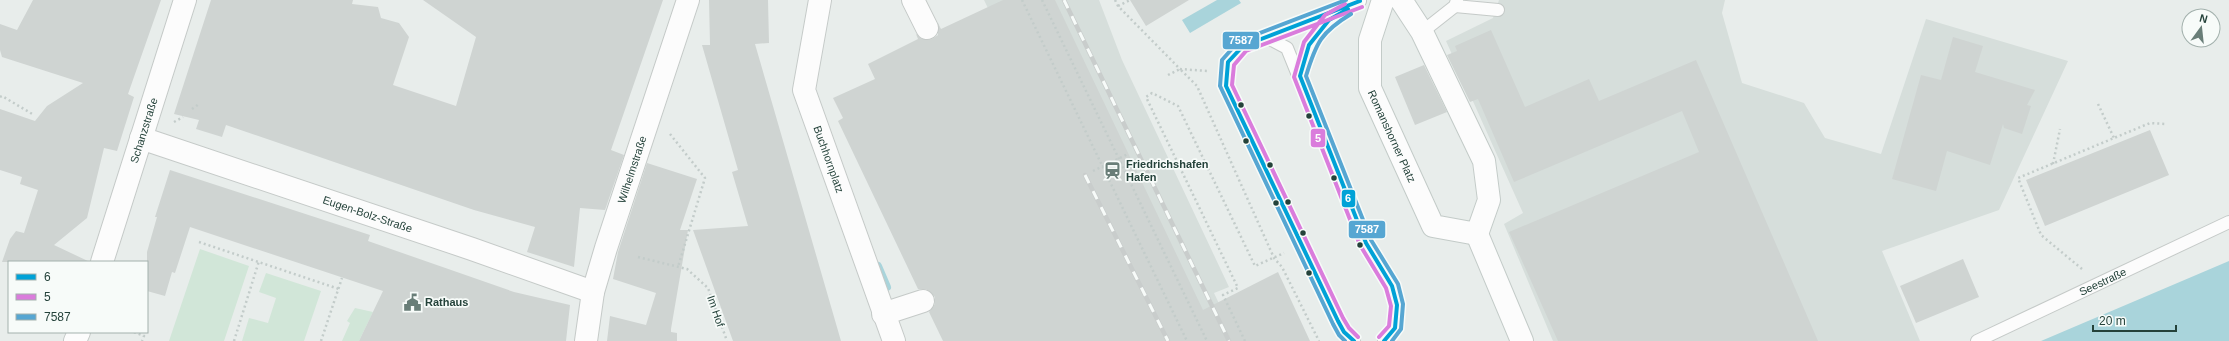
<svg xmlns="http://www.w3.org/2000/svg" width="2229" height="341" viewBox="0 0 2229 341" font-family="Helvetica,sans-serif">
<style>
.built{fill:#d6dedb}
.green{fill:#d1e6d8}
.water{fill:#a9d4db}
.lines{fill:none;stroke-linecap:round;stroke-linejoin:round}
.stream{stroke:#a9d4db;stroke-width:8}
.building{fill:#cfd4d2}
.lane-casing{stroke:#c5cac8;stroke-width:14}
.street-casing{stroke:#c5cac8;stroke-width:24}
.secondary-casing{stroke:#c3cbc8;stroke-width:24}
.path{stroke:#c3ccca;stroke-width:2.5;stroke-dasharray:2 3;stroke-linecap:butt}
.lane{stroke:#fcfcfc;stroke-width:12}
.street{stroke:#fcfcfc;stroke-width:22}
.secondary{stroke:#fcfcfc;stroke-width:22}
.rail-casing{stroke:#c9cdcc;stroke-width:4.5}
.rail{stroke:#f7fbf9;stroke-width:3;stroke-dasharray:9;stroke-linecap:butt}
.bus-1-casing{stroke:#f7fbf9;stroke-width:7}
.bus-2-casing{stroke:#f7fbf9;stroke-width:7}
.bus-3-casing{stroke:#f7fbf9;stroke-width:7}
.bus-1{stroke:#00a2d7;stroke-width:4}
.bus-2{stroke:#da7cdc;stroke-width:4}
.bus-3{stroke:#56a6d2;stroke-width:4}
.bus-dot{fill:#24423a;stroke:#f7fbf9;stroke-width:1.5}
.labels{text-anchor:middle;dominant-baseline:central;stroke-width:3.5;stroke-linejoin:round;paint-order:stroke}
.street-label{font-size:11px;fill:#24423a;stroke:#f7fbf9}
.poi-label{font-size:11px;font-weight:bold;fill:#24423a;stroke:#f7fbf9;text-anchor:start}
.line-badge{stroke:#f7fbf9;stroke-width:1.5}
.badge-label{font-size:11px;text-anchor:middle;font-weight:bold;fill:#fff}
</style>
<rect width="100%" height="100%" fill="#e8edeb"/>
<path class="built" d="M984,0H1099L1122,60L1229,287L1214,293L1237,341H1150Z
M1499,0H1725L1722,13L1742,83L1804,103L1825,138L1881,154L1926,19L2068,61L1999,210L1882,251L1920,341H1553L1504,224L1523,213L1446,41L1493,18Z"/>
<path class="green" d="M200,249L249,266L224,341H169Z
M266,273L321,291L304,341H242L249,318L268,323L276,298L259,292Z
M355,308L373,312L359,341H342L350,323L347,321Z"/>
<path class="water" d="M1217,0H1239L1241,3L1190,33L1182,20Z
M2229,261V341H2041Z"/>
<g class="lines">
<path class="stream" d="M878,266L887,287"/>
</g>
<path class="building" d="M33,0H161L128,94L134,97L117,151L104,148L87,218L54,245L90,262H2L10,239L16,231L24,233L38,190L20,184L22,177L0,170V109L35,121L47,106L83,83L2,57L0,50V24L17,30Z
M211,0H353L352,4L378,7L381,18L399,23L409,37L393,85L456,106L476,37L423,0H663L611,150L624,155L605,210L580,208L574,267L527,252L535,227L474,210L226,125L222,137L196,129L199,120L174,114Z
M709,0H768L769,43L755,44L841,341H733L693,230L748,226L732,172L738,170L702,45H710Z
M1003,0H1055L1203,310L1278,272L1310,341H943L929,312L935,304V297L926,289H918L838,121L843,118L833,98L875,79L868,64L918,39L916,34L926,40L932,39L938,35V23L941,29Z
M1130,0H1189L1146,26Z
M1491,30L1525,107L1589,79L1599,101L1696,60L1818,341H1558L1509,232L1699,152L1682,111L1514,182L1478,99L1470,102L1447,55L1457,51L1455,46Z
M1953,37L1983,46L1975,72L2035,90L2027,105L2031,106L2022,134L2004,128L2003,124L1990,165L1947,151L1936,191L1892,179L1921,75L1941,80Z
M1424,65L1447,112L1415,125L1395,77Z
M2150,130L2169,175L2045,226L2026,180Z
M647,163L697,179L680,230H688L671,329V332L677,333V341H607L610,316L646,325L656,293L613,279L618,252Z
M170,170L370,235L368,241L514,292L570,305L566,341H359L383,291L190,227L175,273L172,272L165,296L147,291V252L157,217H155Z
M1963,259L1979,297L1916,323L1900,286Z"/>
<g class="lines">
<defs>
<g id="lane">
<path d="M1455,6L1498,10"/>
<path d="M1422,32L1455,6L1457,0"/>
<path d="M1266,37L1287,48L1366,243L1392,286L1397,305L1395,328L1384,341"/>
<path d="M1300,76C1308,48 1314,30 1340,14"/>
<path d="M1354,341L1344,332L1338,321L1226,86L1228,62L1243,46L1360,1"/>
<path id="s1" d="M1977,341L2229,222"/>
</g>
<g id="street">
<path id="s2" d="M820,0L804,90L894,341"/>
<path d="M913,0L927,28"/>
<path id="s3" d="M141,138L472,249L593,292"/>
<path id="s4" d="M102,262L185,0"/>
<path d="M883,314L923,301"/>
<path d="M75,341L79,332"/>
<path id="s5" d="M586,341L593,292L606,248L688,0"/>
</g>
<g id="secondary">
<path id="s6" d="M1383,0L1370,40V88L1433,226L1477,234L1489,200L1484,161L1422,32L1401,0"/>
<path d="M1477,234L1522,341"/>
</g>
</defs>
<use href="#lane" class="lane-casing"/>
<use href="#street" class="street-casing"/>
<use href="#secondary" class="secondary-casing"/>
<path class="path" d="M1022,0L1187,341
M1042,0L1207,341
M1115,0L1118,6L1180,69L1207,71
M1118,6L1130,0
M1168,75L1180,69L1197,86L1274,258L1282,267L1319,341
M0,97L2,96L34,115
M2098,104L2114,138
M192,109L199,104
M174,122L183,117
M670,134L705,178L678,267
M2053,164L2060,129
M1093,171L1128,154
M199,242L339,289
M638,257L687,269L708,288L727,341
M2082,269L2041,235L2018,178L2150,123L2166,124
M134,332L144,336L142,341
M234,341L259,261
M321,341L342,278
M1245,341L1223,295L1238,288L1146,97L1152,93L1178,106L1255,266L1284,253"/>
<use href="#lane" class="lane"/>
<use href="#street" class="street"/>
<use href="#secondary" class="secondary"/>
<defs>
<path id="rail" d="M1064,0L1229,341
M1085,175L1168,341"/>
</defs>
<use href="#rail" class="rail-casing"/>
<use href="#rail" class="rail"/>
<defs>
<path id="bus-1" d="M1348,9L1329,20L1309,45L1300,76L1366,243L1392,286L1397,305L1395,328L1384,341
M1354,341L1344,332L1338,321L1226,86L1228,62L1243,46L1360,1"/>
<path id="bus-2" d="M1345,4L1325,15L1304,42L1294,77L1360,245L1386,288L1391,306L1389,326L1379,337
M1358,337L1349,328L1343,318L1232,85L1234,65L1246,51L1362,7"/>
<path id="bus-3" d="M1351,14C1321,32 1316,43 1306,76L1371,240L1398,284L1403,304L1401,329L1392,341
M1345,341L1339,335L1333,324L1220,86L1222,60L1239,41L1346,0"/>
</defs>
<use href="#bus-1" class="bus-1-casing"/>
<use href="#bus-2" class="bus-2-casing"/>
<use href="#bus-3" class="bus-3-casing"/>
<use href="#bus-1" class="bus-1"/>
<use href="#bus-2" class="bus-2"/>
<use href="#bus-3" class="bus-3"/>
</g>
<defs>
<symbol id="station-bare" viewBox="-9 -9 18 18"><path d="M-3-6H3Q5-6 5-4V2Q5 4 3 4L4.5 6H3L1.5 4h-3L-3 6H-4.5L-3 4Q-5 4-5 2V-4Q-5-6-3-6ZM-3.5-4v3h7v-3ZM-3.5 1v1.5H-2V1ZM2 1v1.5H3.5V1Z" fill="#697e78" stroke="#f7fbf9" stroke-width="2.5" paint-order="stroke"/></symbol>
<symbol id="civic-bare" viewBox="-9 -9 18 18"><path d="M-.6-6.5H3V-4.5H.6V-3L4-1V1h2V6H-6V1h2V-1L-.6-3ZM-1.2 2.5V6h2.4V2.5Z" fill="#697e78" stroke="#f7fbf9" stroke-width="2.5" paint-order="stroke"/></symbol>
</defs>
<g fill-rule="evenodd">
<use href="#station-bare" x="1100" y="158" width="25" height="25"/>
<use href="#civic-bare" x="400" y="290" width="25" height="25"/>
</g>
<g class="bus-dot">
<circle cx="1241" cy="105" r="3.5"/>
<circle cx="1309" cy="116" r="3.5"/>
<circle cx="1246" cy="141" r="3.5"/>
<circle cx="1270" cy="165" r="3.5"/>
<circle cx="1334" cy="178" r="3.5"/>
<circle cx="1288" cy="202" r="3.5"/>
<circle cx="1276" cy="203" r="3.5"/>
<circle cx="1303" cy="233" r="3.5"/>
<circle cx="1360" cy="245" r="3.5"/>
<circle cx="1309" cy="273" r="3.5"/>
</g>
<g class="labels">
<g class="street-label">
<text stroke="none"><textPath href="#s4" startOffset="138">Schanzstraße</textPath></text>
<text stroke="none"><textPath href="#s6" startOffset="143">Romanshorner Platz</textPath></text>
<text stroke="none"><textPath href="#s2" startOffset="165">Buchhornplatz</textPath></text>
<text stroke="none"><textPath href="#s5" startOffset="178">Wilhelmstraße</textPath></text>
<text stroke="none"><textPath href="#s3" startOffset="239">Eugen-Bolz-Straße</textPath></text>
<text stroke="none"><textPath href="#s1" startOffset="139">Seestraße</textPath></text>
<text transform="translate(716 311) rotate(71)">Im Hof</text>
</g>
<g class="poi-label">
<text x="1126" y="164">Friedrichshafen<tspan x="1126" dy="13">Hafen</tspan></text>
<text x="425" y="302">Rathaus</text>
</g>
</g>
<g class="line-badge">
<rect x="1222" y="31" width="38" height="19" rx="4" fill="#56a6d2"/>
<rect x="1310" y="128" width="16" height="20" rx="4" fill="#da7cdc"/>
<rect x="1341" y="189" width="15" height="19" rx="4" fill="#00a2d7"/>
<rect x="1348" y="220" width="38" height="19" rx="4" fill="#56a6d2"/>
</g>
<g class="badge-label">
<text x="1241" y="44">7587</text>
<text x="1318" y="142">5</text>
<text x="1348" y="202">6</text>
<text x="1367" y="233">7587</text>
</g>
<rect x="8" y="261" width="140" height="72" fill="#f7fbf9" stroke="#a3b1ad"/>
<rect x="16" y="274" width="20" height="6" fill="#00a2d7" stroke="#a3b1ad"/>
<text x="44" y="281" font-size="12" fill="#24423a">6</text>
<rect x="16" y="294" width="20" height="6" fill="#da7cdc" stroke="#a3b1ad"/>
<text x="44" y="301" font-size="12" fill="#24423a">5</text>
<rect x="16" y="314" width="20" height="6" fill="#56a6d2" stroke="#a3b1ad"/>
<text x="44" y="321" font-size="12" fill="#24423a">7587</text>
<g transform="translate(2201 28) rotate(15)"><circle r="19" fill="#f7fbf9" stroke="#a3b1ad"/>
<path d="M0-3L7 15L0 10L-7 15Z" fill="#697e78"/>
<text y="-6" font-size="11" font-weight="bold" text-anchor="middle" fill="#24423a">N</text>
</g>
<path d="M2093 325v6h83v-6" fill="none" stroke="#24423a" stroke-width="2"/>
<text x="2099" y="325" font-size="12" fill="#24423a" stroke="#f7fbf9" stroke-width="3" paint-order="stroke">20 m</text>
</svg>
